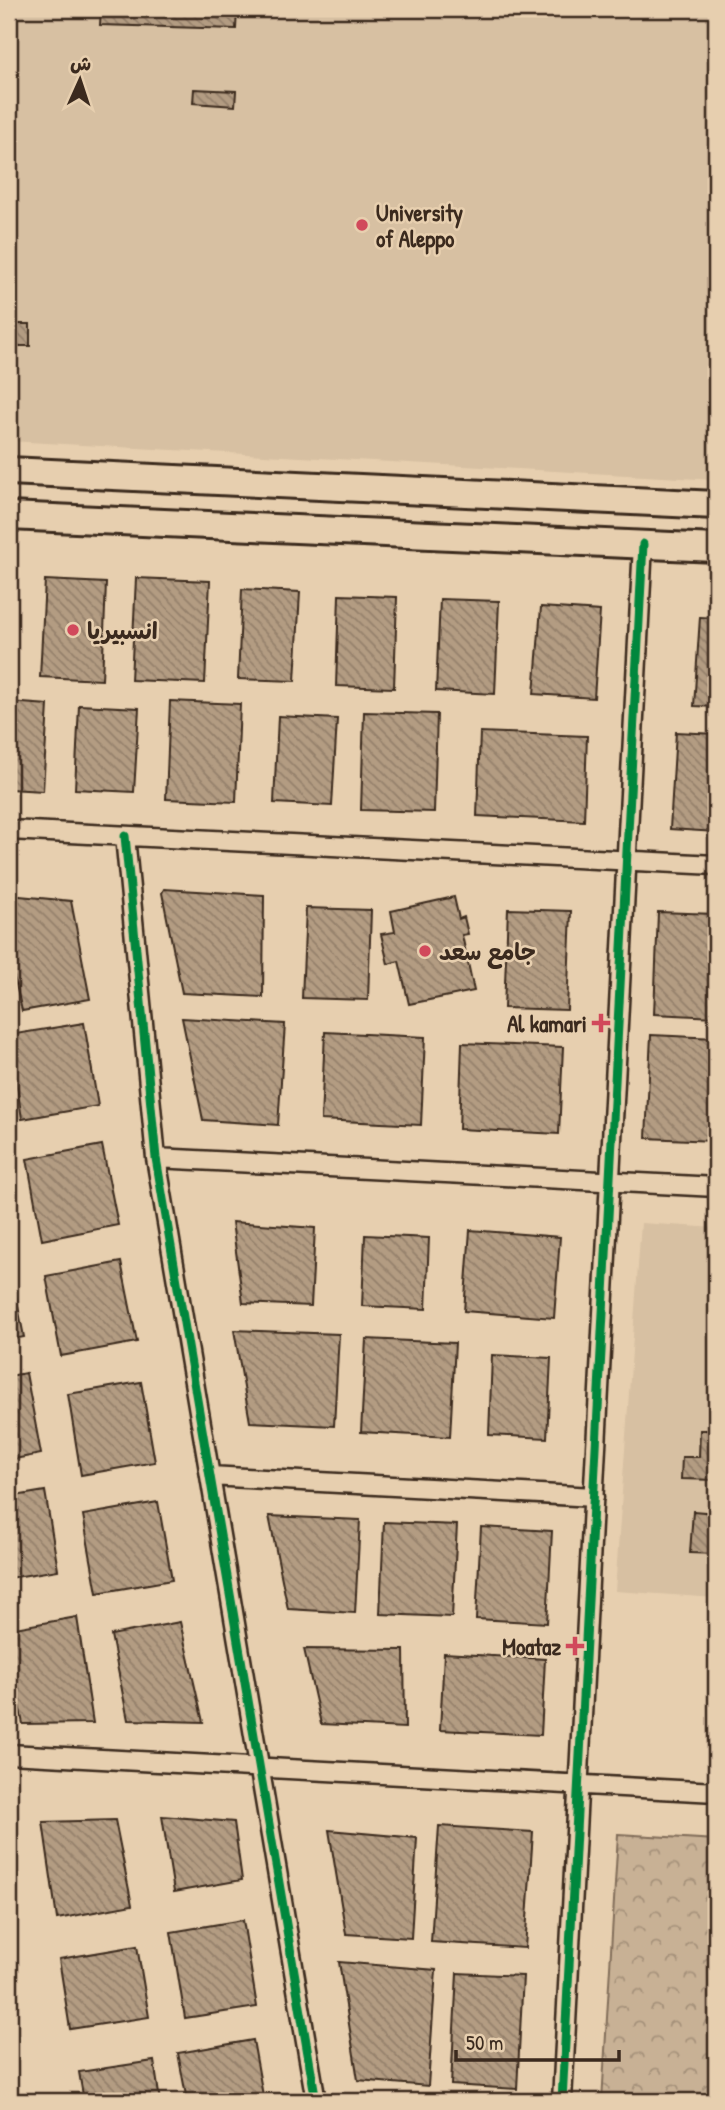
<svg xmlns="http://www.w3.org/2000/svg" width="725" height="2110" viewBox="0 0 725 2110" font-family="'Patrick Hand','Playpen Sans Arabic',sans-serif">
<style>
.built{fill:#d7c0a2}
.park{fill:url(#park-crowns);stroke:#826e5a;stroke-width:2}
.building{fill:url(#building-back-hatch);stroke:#3b2a1e;stroke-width:2}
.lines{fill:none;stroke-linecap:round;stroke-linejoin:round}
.minor-casing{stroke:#3b2a1e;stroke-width:23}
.primary-casing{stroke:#3b2a1e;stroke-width:32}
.minor{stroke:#e7cfaf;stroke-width:18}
.primary{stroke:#e7cfaf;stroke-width:26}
.cycleway-casing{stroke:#e7cfaf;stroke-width:13}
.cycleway{stroke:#00873e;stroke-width:9}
.poi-dot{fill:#d1495b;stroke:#e7cfaf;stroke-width:2.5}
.labels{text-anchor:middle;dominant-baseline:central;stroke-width:5;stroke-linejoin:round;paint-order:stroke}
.poi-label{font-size:23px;font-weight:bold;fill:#3b2a1e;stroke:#e7cfaf;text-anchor:start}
</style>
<defs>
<pattern id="park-crowns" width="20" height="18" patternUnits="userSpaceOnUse" patternTransform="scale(1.75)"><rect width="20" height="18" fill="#c8b195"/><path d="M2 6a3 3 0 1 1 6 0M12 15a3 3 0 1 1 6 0" fill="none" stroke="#a49079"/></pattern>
<pattern id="building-back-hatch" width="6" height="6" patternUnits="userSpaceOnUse" patternTransform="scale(1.75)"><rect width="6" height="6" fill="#b39c82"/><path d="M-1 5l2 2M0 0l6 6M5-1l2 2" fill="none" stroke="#937f6a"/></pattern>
</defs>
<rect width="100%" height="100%" fill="#e7cfaf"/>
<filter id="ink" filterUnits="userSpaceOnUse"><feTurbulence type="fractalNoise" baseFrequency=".0143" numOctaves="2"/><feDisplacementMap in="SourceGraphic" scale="14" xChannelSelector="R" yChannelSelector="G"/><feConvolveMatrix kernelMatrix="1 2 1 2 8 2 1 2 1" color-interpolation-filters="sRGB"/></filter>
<g filter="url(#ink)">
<path class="built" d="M9,9H716V480L9,441Z
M641,1223L716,1228V1598L615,1591Z"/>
<path class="park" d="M618,1834L716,1840V2101H602Z"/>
<path class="building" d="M101,9H237L236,29L100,25Z
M194,89L236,91L235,106L193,103Z
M11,324H30V346H12Z
M136,578L210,581L205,683L131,680Z
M9,579H14L9,665Z
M45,580L106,583L102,680L40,677Z
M242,589L300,592L295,681L238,679Z
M339,595L397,597L394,688L336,686Z
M440,599L499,601L495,694L436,691Z
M541,607L600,611L594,698L534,694Z
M700,617L716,618V707L694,706Z
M170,701L240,704L236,802L166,799Z
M9,702L48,705L43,791L9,789Z
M79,705L139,708L134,792L75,789Z
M364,712L437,714L434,812L361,810Z
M278,716L337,719L332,806L274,803Z
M480,732L587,736L584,821L477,816Z
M676,732L716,734V832L670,829Z
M164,889L264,895L263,997L182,993L162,893Z
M9,895L71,901L90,999L22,1011L9,954Z
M454,897L459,919L464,917L468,934L462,935L474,991L409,1004L399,961L388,964L381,934L395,932L391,911Z
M306,908L371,910L368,1000L302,998Z
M508,909L571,911L567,1010L504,1008Z
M658,912L716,914V1017L654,1014Z
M182,1018L285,1024L278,1125L203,1120Z
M84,1023L98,1106L22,1119L9,1035Z
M325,1032L425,1037L421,1125L321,1120Z
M651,1035L716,1038L713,1141L646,1138Z
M462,1043L563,1047L559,1134L459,1129Z
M102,1145L118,1225L42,1240L27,1159Z
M232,1222L315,1228L311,1306L243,1303Z
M470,1230L560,1237L554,1318L464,1311Z
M365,1235L429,1238L426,1309L362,1306Z
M9,1260L24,1337L9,1340Z
M121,1262L137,1342L61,1356L46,1276Z
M234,1330L339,1334L334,1426L250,1422Z
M366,1339L455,1343L450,1437L361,1432Z
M492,1355L551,1358L547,1438L489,1435Z
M26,1373L41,1454L9,1460V1376Z
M141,1382L155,1462L81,1475L68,1394Z
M700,1430H716V1480L681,1479L682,1457H699Z
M45,1491L58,1570L9,1578V1497Z
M158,1502L172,1580L97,1593L83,1515Z
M693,1511L716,1513V1554L690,1553Z
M269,1516L360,1520L355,1613L288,1609Z
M384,1522L457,1525L452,1617L380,1614Z
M481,1527L552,1531L547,1623L476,1619Z
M77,1617L93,1723L23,1724L9,1658V1629Z
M180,1622L203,1722L128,1720L111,1635Z
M304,1649L404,1650L405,1728L321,1724Z
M444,1653L545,1659L541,1735L440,1730Z
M162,1816L234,1822L242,1880L174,1892Z
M115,1820L132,1905L57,1919L43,1822Z
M439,1826L533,1832L525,1948L431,1942Z
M329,1830L417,1838L411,1938L346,1934Z
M243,1920L257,2007L185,2018L171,1932Z
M137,1946L149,2017L70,2029L59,1959Z
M339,1962L436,1970L428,2086L358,2080Z
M457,1973L523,1976L517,2089L451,2085Z
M253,2040L264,2101H187L178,2053Z
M154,2061L160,2101H84L79,2072Z"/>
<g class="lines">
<defs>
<path id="minor" d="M9,830L716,865
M125,836L156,1158L316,2101
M156,1158L716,1187
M210,1476L594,1497
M9,1754L716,1792
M562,2101L643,544"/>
<path id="primary" d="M9,471L716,505
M9,516L716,548"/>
</defs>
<use href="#minor" class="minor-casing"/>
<use href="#primary" class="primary-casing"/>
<use href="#minor" class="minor"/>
<use href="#primary" class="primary"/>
<defs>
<path id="cycleway" d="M125,836L156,1158L316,2101
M562,2101L643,544"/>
</defs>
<use href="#cycleway" class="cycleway-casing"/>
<use href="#cycleway" class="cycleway"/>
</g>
</g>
<g class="poi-dot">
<circle cx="362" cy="225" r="7"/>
<circle cx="73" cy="630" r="7"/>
<circle cx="425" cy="951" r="7"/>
<path d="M597.5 1012.5h7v7h7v7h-7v7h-7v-7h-7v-7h7z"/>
<path d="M571.5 1635.5h7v7h7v7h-7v7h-7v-7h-7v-7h7z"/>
</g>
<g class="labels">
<g class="poi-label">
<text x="376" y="212">University<tspan x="376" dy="26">of Aleppo</tspan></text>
<text x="87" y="630">انسبيريا</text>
<text x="439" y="951">جامع سعد</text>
<text x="587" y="1023" text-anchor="end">Al kamari</text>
<text x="561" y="1646" text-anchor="end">Moataz</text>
</g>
</g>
<rect width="725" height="2110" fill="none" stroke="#e7cfaf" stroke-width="35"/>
<rect x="18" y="18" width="690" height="2075" fill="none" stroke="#3b2a1e" stroke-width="2.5" filter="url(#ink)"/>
<g transform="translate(80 80) rotate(3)" stroke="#e7cfaf" stroke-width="5" paint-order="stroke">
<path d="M0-5L12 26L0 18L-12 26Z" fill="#3b2a1e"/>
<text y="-10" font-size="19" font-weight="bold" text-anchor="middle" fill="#3b2a1e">ش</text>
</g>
<path d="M456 2050v10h163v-10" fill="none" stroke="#3b2a1e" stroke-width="3.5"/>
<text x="466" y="2050" font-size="21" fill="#3b2a1e" stroke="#e7cfaf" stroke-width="5" paint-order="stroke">50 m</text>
</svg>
